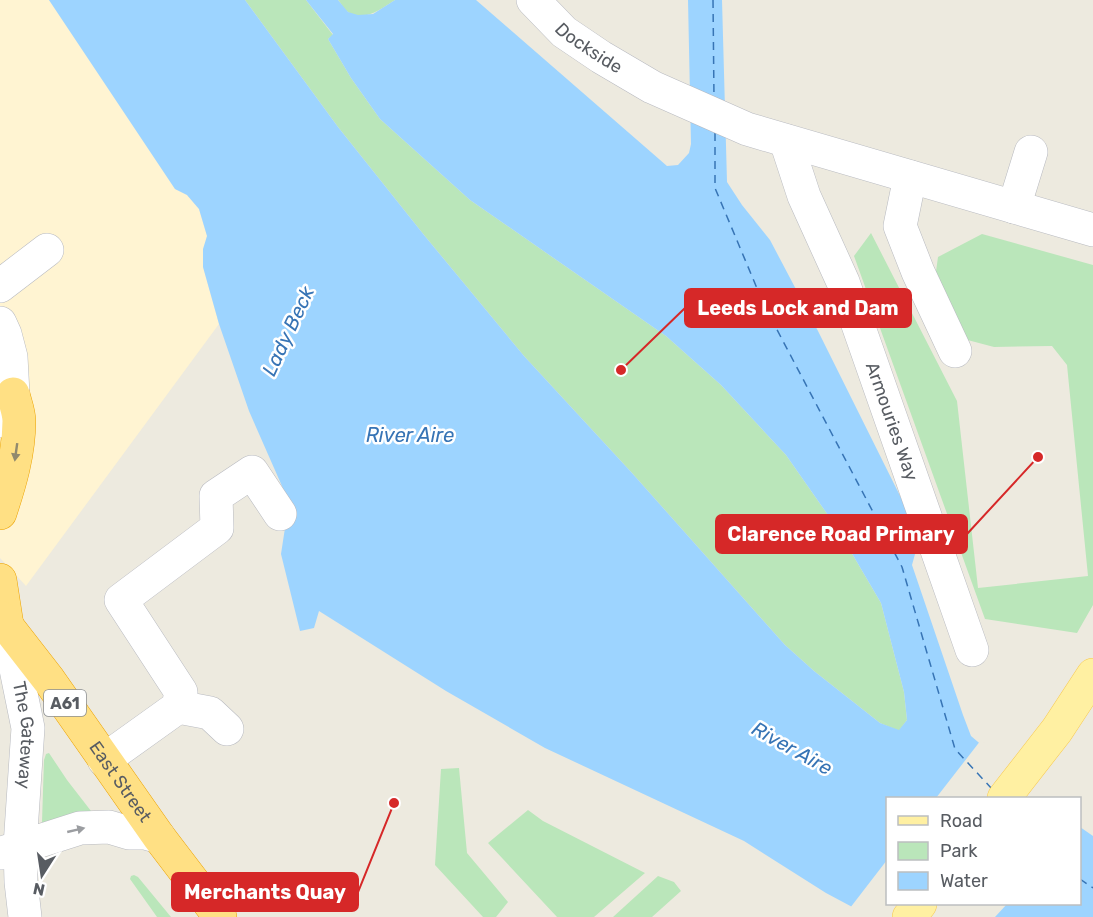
<svg xmlns="http://www.w3.org/2000/svg" width="1093" height="917" viewBox="0 0 1093 917" font-family="Rubik,sans-serif">
<style>
.commercial{fill:#fff4d2}
.green{fill:#bae6ba}
.water{fill:#9dd4ff}
.pier{fill:#edeadf}
.lines{fill:none;stroke-linecap:round;stroke-linejoin:round}
.ferry{stroke:#3774b5;stroke-width:1.5;stroke-dasharray:8 6;stroke-linecap:butt}
.minor-casing{stroke:#b8bac0;stroke-width:34}
.major-casing{stroke:#f8c84d;stroke-width:34}
.highway-casing{stroke:#eca200;stroke-width:34}
.minor{stroke:#fff;stroke-width:33}
.major{stroke:#fff0a2;stroke-width:33}
.highway{stroke:#ffe084;stroke-width:33}
.oneway{fill:#928a6e}
.oneway2{fill:#9b9da1}
.labels{text-anchor:middle;dominant-baseline:central;stroke-width:5;stroke-linejoin:round;paint-order:stroke}
.shield{fill:#fff;stroke:#8a8d91;stroke-width:1.5}
.shield-label{font-size:16px;font-weight:bold;fill:#585c62}
.street-label{font-size:18px;fill:#585c62;stroke:#fff}
.water-label{font-size:20px;font-style:italic;fill:#3774b5;stroke:#fff}
.leader{fill:none;stroke:#d62828;stroke-width:2}
.callout-dot{fill:#d62828;stroke:#fff;stroke-width:2}
.callout{fill:#d62828;stroke:#d62828;stroke-width:2}
.callout-label{font-size:20px;text-anchor:middle;font-weight:bold;fill:#fff}
</style>
<rect width="100%" height="100%" fill="#edeadf"/>
<path class="commercial" d="M0,0H49L175,189L187,195L199,209L207,236L203,267L219,324L26,586L0,558Z"/>
<path class="green" d="M245,0H306L333,35L328,39L351,78L380,119L470,200L666,336L721,385L786,455L837,528L881,603L904,692L907,720L899,731L880,723L814,671L785,645L632,473L524,356L424,235L338,127Z
M338,0H395C382,8 364,23 348,12C344,10 341,3 338,0Z
M871,233L957,401L978,588L1088,576L1067,365L1052,346L994,347L960,338L934,286L938,257L982,234L1093,265V605L1077,633L985,619L854,256Z
M49,753L67,780L91,811V816L44,828L42,822L44,760L46,754Z
M459,768L467,853L508,902L496,917H483L435,865L441,769Z
M528,810L543,821L645,873L594,917H557L488,843Z
M134,875L138,877L171,917H157L130,879L131,876Z
M658,876L674,882L681,891L652,917H613Z"/>
<path class="water" d="M49,0H245L338,127L424,235L524,356L632,473L785,645L814,671L880,723L899,730L907,720L904,692L881,603L837,528L786,455L721,385L666,336L470,200L380,119L351,78L328,39L333,34L306,0H338L348,12L358,15L373,14L395,0H476L667,166L678,165L689,153L691,144L688,0H722L727,182L742,205L770,240L818,331L920,536L912,565L963,715L971,736L1044,798H888V904H1080V827L1093,836V917H871L826,893L744,841L545,748L446,691L319,611L314,628L300,631L281,554L289,502L249,411L219,324L203,267V249L207,236L199,209L187,195L175,189Z"/>
<path class="pier" d="M981,740L1046,796L1047,798H936Z
M887,860L888,904H1007L995,917H865L850,908Z"/>
<g class="lines">
<path class="ferry" d="M713,0L714,99
M715,133V188L764,305L902,567L955,749L992,789
M1080,879L1093,888"/>
<defs>
<g id="minor">
<path id="s1" d="M533,0L564,32L601,57L652,87L747,129L1093,230"/>
<path id="s2" d="M786,141L804,196L843,282L972,650"/>
<path d="M910,177L900,226L918,272L955,351"/>
<path d="M1014,207L1031,152"/>
<path d="M0,286L47,250"/>
<path d="M0,323L5,334L11,357L13,394L0,421"/>
<path id="s3" d="M7,625L28,728L20,846L21,882L25,917"/>
<path d="M178,707L210,713L227,729"/>
<path d="M104,760L178,707L181,692L121,600L217,528L216,496L252,472L280,514"/>
<path d="M2,853L80,828L109,827L129,833H145L159,837"/>
</g>
<path id="major" d="M1004,798L1057,730L1093,675
M909,917L920,904"/>
<g id="highway">
<path d="M0,513C10,483 19,453 19,421C19,412 15,403 13,394"/>
<path d="M0,580L7,625"/>
<path id="s4" d="M0,617L49,680L159,837L220,917"/>
</g>
</defs>
<use href="#minor" class="minor-casing"/>
<use href="#major" class="major-casing"/>
<use href="#highway" class="highway-casing"/>
<use href="#minor" class="minor"/>
<use href="#major" class="major"/>
<use href="#highway" class="highway"/>
</g>
<defs><path id="oneway-solid" d="M-6-.8H1V-3.2L6.5 0L1 3.2V.8H-6Z" transform="scale(1.5)"/></defs>
<use class="oneway" href="#oneway-solid" transform="translate(16 452) rotate(98)"/>
<use class="oneway2" href="#oneway-solid" transform="translate(76 830) rotate(-13)"/>
<g class="labels">
<rect class="shield" x="44" y="690" width="42" height="26" rx="4.5"/>
<g class="shield-label">
<text x="65" y="703">A61</text>
</g>
<g class="street-label">
<text stroke="none"><textPath href="#s1" startOffset="74">Dockside</textPath></text>
<text stroke="none"><textPath href="#s2" startOffset="300">Armouries Way</textPath></text>
<text stroke="none"><textPath href="#s3" startOffset="112">The Gateway</textPath></text>
<text stroke="none"><textPath href="#s4" startOffset="204">East Street</textPath></text>
</g>
<g class="water-label">
<text transform="translate(288 331) rotate(-65)">Lady Beck</text>
<text x="410" y="435">River Aire</text>
<text transform="translate(792 748) rotate(29)">River Aire</text>
</g>
</g>
<path class="leader" d="M621 370L685 308M1038 457L967 534M394 803L358 892"/>
<g class="callout-dot">
<circle cx="621" cy="370" r="6"/>
<circle cx="1038" cy="457" r="6"/>
<circle cx="394" cy="803" r="6"/>
</g>
<g class="callout">
<rect x="685" y="289" width="226" height="38" rx="6"/>
<rect x="716" y="515" width="251" height="38" rx="6"/>
<rect x="172" y="873" width="186" height="38" rx="6"/>
</g>
<g class="callout-label">
<text x="798" y="315">Leeds Lock and Dam</text>
<text x="841" y="541">Clarence Road Primary</text>
<text x="265" y="899">Merchants Quay</text>
</g>
<rect x="886" y="797" width="195" height="108" fill="#ffffff" stroke="#bcbec0" stroke-width="1.5"/>
<rect x="898" y="816" width="30" height="9" fill="#fff0a2" stroke="#bcbec0" stroke-width="1.5"/>
<text x="940" y="827" font-size="18" fill="#585c62">Road</text>
<rect x="898" y="842" width="30" height="18" fill="#bae6ba" stroke="#bcbec0" stroke-width="1.5"/>
<text x="940" y="857" font-size="18" fill="#585c62">Park</text>
<rect x="898" y="872" width="30" height="18" fill="#9dd4ff" stroke="#bcbec0" stroke-width="1.5"/>
<text x="940" y="887" font-size="18" fill="#585c62">Water</text>
<g transform="translate(42 875) rotate(192)" stroke="#ffffff" stroke-width="4.5" paint-order="stroke">
<path d="M0-4.5L10 22L0 15L-10 22Z" fill="#585c62"/>
<text y="-9" font-size="16" font-weight="bold" text-anchor="middle" fill="#585c62">N</text>
</g>
</svg>
